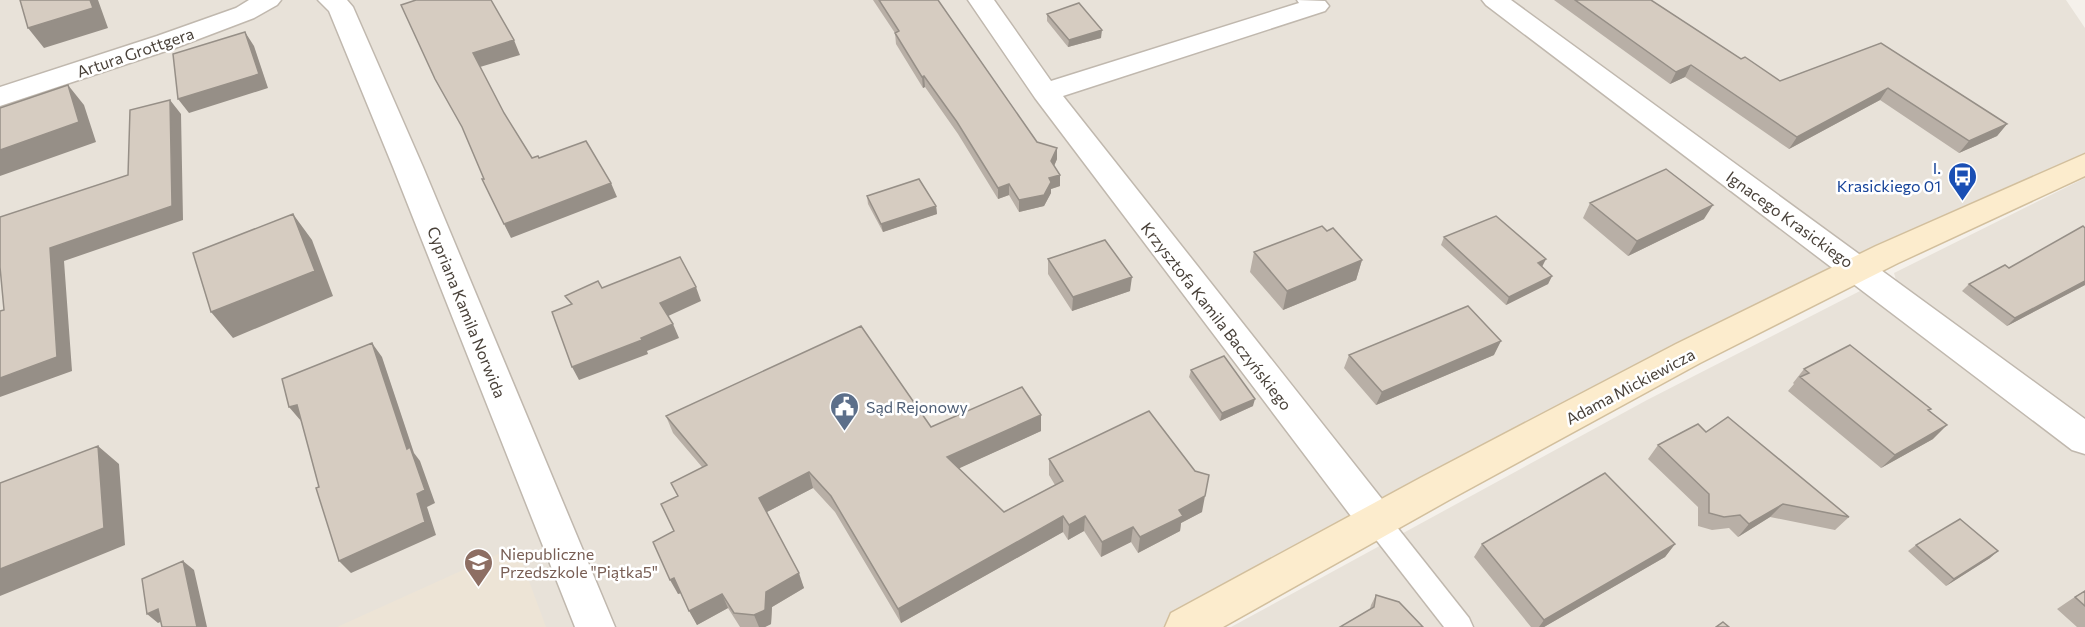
<svg xmlns="http://www.w3.org/2000/svg" width="2085" height="627" viewBox="0 0 2085 627" font-family="Commissioner,sans-serif">
<style>
.residential{fill:#e8e2d9}
.education{fill:#ede4d6}
.lines{fill:none;stroke-linecap:round;stroke-linejoin:round}
.lane-casing{stroke:#c0b8ae;stroke-width:3}
.street-casing{stroke:#c0b8ae;stroke-width:3}
.secondary-casing{stroke:#d2bf9d;stroke-width:3}
.lane{fill:#fff;fill-rule:evenodd}
.street{fill:#fff;fill-rule:evenodd}
.secondary{fill:#fceccd;fill-rule:evenodd}
.wall{fill:#b8afa6}
.shaded-wall{fill:#968f87}
.building{fill:#d6ccc1;stroke:#968f87;stroke-width:1.5}
.labels{text-anchor:middle;dominant-baseline:central;stroke-width:5;stroke-linejoin:round;paint-order:stroke}
.street-label{font-size:16px;fill:#494139;stroke:#fff}
.transit-label{font-size:16px;fill:#164399;stroke:#fff;text-anchor:end}
.service-label{font-size:16px;fill:#4e5e75;stroke:#fff;text-anchor:start}
.education-label{font-size:16px;fill:#785e54;stroke:#fff;text-anchor:start}
</style>
<rect width="100%" height="100%" fill="#f5f1eb"/>
<path class="residential" d="M0,0H2066L2085,28V164L1173,627H0Z
M2085,178V421L1908,291L1896,280L1894,273Z
M1860,291L1874,296L2085,455V627H1231L1647,400Z"/>
<path class="education" d="M516,546L546,627H337Z"/>
<g class="lines">
<defs>
<path id="lane" d="M1376,509L1385,512L1469,618L1473,627H1444L1367,528L1364,520L1367,512Z"/>
<path id="street" d="M249,0H281L277,5L254,18L175,48L0,106V87L157,36L236,8Z
M318,0H347L353,7L423,167L615,627H575L393,167L329,11Z
M968,0H994L1051,81L1299,3L1297,0L1325,1L1329,6L1325,11L1063,96L1389,508L1395,520L1389,532L1376,537L1363,532L1035,98Z
M1482,0H1511L2085,419V454L2072,450L1486,5Z"/>
<path id="secondary" d="M2085,154V176L1898,263L1700,363L1449,500L1223,627H1165L1171,613L1422,477L1676,344L1876,246Z"/>
</defs>
<use href="#lane" class="lane-casing"/>
<use href="#street" class="street-casing"/>
<use href="#secondary" class="secondary-casing"/>
<use href="#lane" class="lane"/>
<use href="#street" class="street"/>
<use href="#secondary" class="secondary"/>
</g>
<path class="wall" d="M873,0H938L1037,142L1057,159L1054,166L1060,175V186L1051,189V193L1044,206L1019,212L1009,195L998,199L958,134L925,87L923,88L896,44L895,33Z
M1554,0H1651L1741,59L1780,81L1881,43L2007,124L1997,136L1959,153L1880,100L1789,149L1685,77L1670,84Z
M1047,14L1101,38L1068,47L1047,21Z
M867,196L936,206L937,214L883,232L868,204Z
M1590,203L1704,219L1628,256L1583,218Z
M2085,228V285L2007,326L1962,291L1969,284L2009,268Z
M1327,231L1362,260L1356,280L1283,310L1250,272L1254,252Z
M1444,237L1542,267L1552,276L1548,284L1506,305L1441,245Z
M1048,259L1130,291L1072,311L1048,274Z
M1349,355H1494L1376,405L1344,368Z
M1804,369L1931,409L1929,411L1933,439L1881,468L1788,391L1794,384L1793,383Z
M1191,370L1253,406L1220,421L1189,377Z
M1041,415V431L959,468L1004,512L1055,485L1049,475V459L1202,512L1181,523L1180,531L1138,553L1131,542L1101,557L1084,531L1068,540L1063,532L901,623L835,512L813,488L767,512L804,588L772,607L771,624L765,627H740L728,608L697,625L681,593L678,594L674,531L702,467L673,433L666,416L931,427Z
M1706,432L1849,517L1835,530L1770,517L1738,537L1729,528L1712,530L1698,526V507L1648,459L1658,445Z
M1482,544H1675L1665,557L1544,627H1531L1474,557Z
M1916,545L1990,558L1946,586L1908,551Z
M2085,590V627H2077L2057,609Z
M1376,595L1423,627L1370,609L1371,605Z"/>
<path class="shaded-wall" d="M90,0H98L108,28L44,48L28,28Z
M1102,30L1101,38L1068,47L1069,40Z
M245,32L254,46L268,88L189,113L178,99Z
M514,40L520,55L480,67L473,53Z
M1691,65L1685,77L1670,84L1676,72Z
M924,76L925,87L923,88L922,77Z
M68,85L84,105L96,142L0,176V150Z
M1888,88L1880,100L1789,149L1797,137Z
M170,100L181,114L183,220L64,261L72,371L0,397V378L50,248L172,206Z
M2007,124L1997,136L1959,153L1969,141Z
M1057,148V159L1051,173V161Z
M1060,175V186L1051,189V193L1044,206L1019,212V200L1049,178Z
M611,183L617,197L511,238L504,224Z
M1009,184V195L998,199V188Z
M1713,205L1704,219L1628,256L1637,241Z
M936,206L937,214L883,232L881,224Z
M293,214L312,240L333,296L233,338L211,312Z
M1546,259L1542,267L1538,263Z
M1362,260L1356,280L1283,310L1287,291Z
M1552,276L1548,284L1506,305L1509,297Z
M1132,277L1130,291L1072,311L1073,297Z
M2085,281V285L2007,326L2015,318Z
M696,287L701,301L666,317L660,303Z
M673,324L679,338L647,351L648,354L579,380L572,367Z
M1501,341L1494,355L1376,405L1382,392Z
M372,343L382,357L414,453L420,461L435,503L427,507L436,535L351,573L339,561L417,494L407,449Z
M1255,399L1253,406L1220,421L1222,413Z
M297,405L301,421L289,407Z
M1041,415V431L949,473L947,457Z
M1947,425L1933,439L1881,468L1895,455Z
M98,446L119,464L125,545L0,596V569Z
M809,472L813,488L765,513L759,498Z
M1205,496L1202,512L1181,523L1180,531L1138,553L1140,537L1179,510Z
M1783,504L1770,517L1738,537L1749,524Z
M1063,516V532L901,623L898,609Z
M1085,516L1084,531L1068,540L1069,525Z
M1133,527L1131,542L1101,557L1102,542Z
M1675,544L1665,557L1544,627H1539L1544,620Z
M1998,551L1990,558L1946,586L1954,579Z
M183,561L194,570L207,627H197Z
M799,573L804,588L772,607L771,624L765,627H759L754,615L766,592Z
M674,578L681,593L678,594L670,580Z
M722,594L728,608L697,625L689,611Z
M158,609L169,618L158,623L147,614Z"/>
<path class="building" d="M20,0H90L93,8L28,28Z
M416,0H491L514,40L473,53L504,113L532,158L538,156L539,158L586,141L611,183L504,224L482,179H484L462,127L435,79L401,5Z
M879,0H938L1037,142L1057,148L1051,161L1060,175L1049,178L1051,182L1044,195L1019,200L1009,184L998,188L957,122L924,76L922,77L895,33L899,31Z
M1575,0H1651L1741,59L1745,57L1780,81L1881,43L2007,124L1969,141L1888,88L1797,137L1691,65L1676,72Z
M1079,3L1102,30L1069,40L1047,14Z
M245,32L259,74L178,99L173,54Z
M68,85L79,122L0,150V108Z
M170,100L172,206L50,248L57,357L0,378V311L4,310L0,267V217L128,175L130,110Z
M1666,169L1713,205L1637,241L1590,203Z
M919,179L936,206L881,224L867,196Z
M293,214L315,271L211,312L193,253Z
M1496,216L1546,259L1538,263L1552,276L1509,297L1444,237Z
M1322,226L1327,231L1333,228L1362,260L1287,291L1254,252Z
M2083,226L2085,228V281L2015,318L1969,284L2005,265L2009,268Z
M1105,240L1132,277L1073,297L1048,259Z
M680,257L696,287L660,303L673,324L641,338L642,340L572,367L552,312L572,304L565,296L598,281L602,288Z
M1468,306L1501,341L1382,392L1349,355Z
M861,326L931,427L1022,387L1041,415L947,457L1004,512L1063,481L1049,459L1149,411L1195,471L1209,475L1205,496L1179,510L1183,516L1140,537L1133,527L1102,542L1085,516L1069,525L1063,516L898,609L831,496L809,472L759,498L799,573L766,592L765,610L754,615L734,613L722,594L689,611L674,578L670,580L653,542L674,531L661,504L678,496L671,483L707,465L666,416Z
M372,343L407,449L410,447L425,490L417,494L425,522L339,561L316,488L319,487L297,405L289,407L282,379Z
M1850,345L1931,409L1928,410L1947,425L1895,455L1800,377L1809,373L1804,369Z
M1224,356L1255,399L1222,413L1191,370Z
M1728,417L1849,517L1783,504L1749,524L1740,515L1724,517L1709,513V494L1658,445L1698,424L1706,432Z
M98,446L104,528L0,569V483Z
M1605,473L1675,544L1544,620L1482,544Z
M1960,519L1998,551L1954,579L1916,545Z
M183,561L197,627H162L158,609L147,614L142,579Z
M2085,591V606L2075,597Z
M1376,595L1399,602L1423,627H1340L1374,607Z
M1723,622L1729,627H1716Z"/>
<defs>
<symbol id="bus-pin" viewBox="-11 -11 22 30"><path d="M0 17L-7.5 6A9.5 9.5 0 1 1 7.5 6Z" fill="#1a4fb4" stroke="#fff"/><path d="M-5-6H5V4H4V6H2V4H-2V6H-4V4H-5ZM-3.5-4V0h7V-4ZM-3.5 1.2v1.5H-2V1.2ZM2 1.2v1.5H3.5V1.2Z" fill="#fff"/></symbol>
<symbol id="civic-pin" viewBox="-11 -11 22 30"><path d="M0 17L-7.5 6A9.5 9.5 0 1 1 7.5 6Z" fill="#5c6f8a" stroke="#fff"/><path d="M-.6-6.5H3V-4.5H.6V-3L4-1V1h2V6H-6V1h2V-1L-.6-3ZM-1.2 2.5V6h2.4V2.5Z" fill="#fff"/></symbol>
<symbol id="school-pin" viewBox="-11 -11 22 30"><path d="M0 17L-7.5 6A9.5 9.5 0 1 1 7.5 6Z" fill="#8d6e63" stroke="#fff"/><path d="M0-5L7-2L0 1L-7-2ZM-4 1L0 2.5L4 1V4Q0 6-4 4Z" fill="#fff"/></symbol>
</defs>
<g fill-rule="evenodd">
<use href="#bus-pin" x="1946" y="160" width="33" height="45"/>
<use href="#civic-pin" x="828" y="390" width="33" height="45"/>
<use href="#school-pin" x="462" y="546" width="33" height="45"/>
</g>
<g class="labels">
<g class="street-label">
<text transform="translate(135 52) rotate(-19)">Artura Grottgera</text>
<text transform="translate(1790 219) rotate(36)">Ignacego Krasickiego</text>
<text transform="translate(467 312) rotate(68)">Cypriana Kamila Norwida</text>
<text transform="translate(1217 316) rotate(52)">Krzysztofa Kamila Baczyńskiego</text>
<text transform="translate(1630 386) rotate(-28)">Adama Mickiewicza</text>
</g>
<g class="transit-label">
<text x="1941" y="167">I.<tspan x="1941" dy="18">Krasickiego 01</tspan></text>
</g>
<g class="service-label">
<text x="866" y="406">Sąd Rejonowy</text>
</g>
<g class="education-label">
<text x="500" y="553">Niepubliczne<tspan x="500" dy="18">Przedszkole "Piątka5"</tspan></text>
</g>
</g>
</svg>
